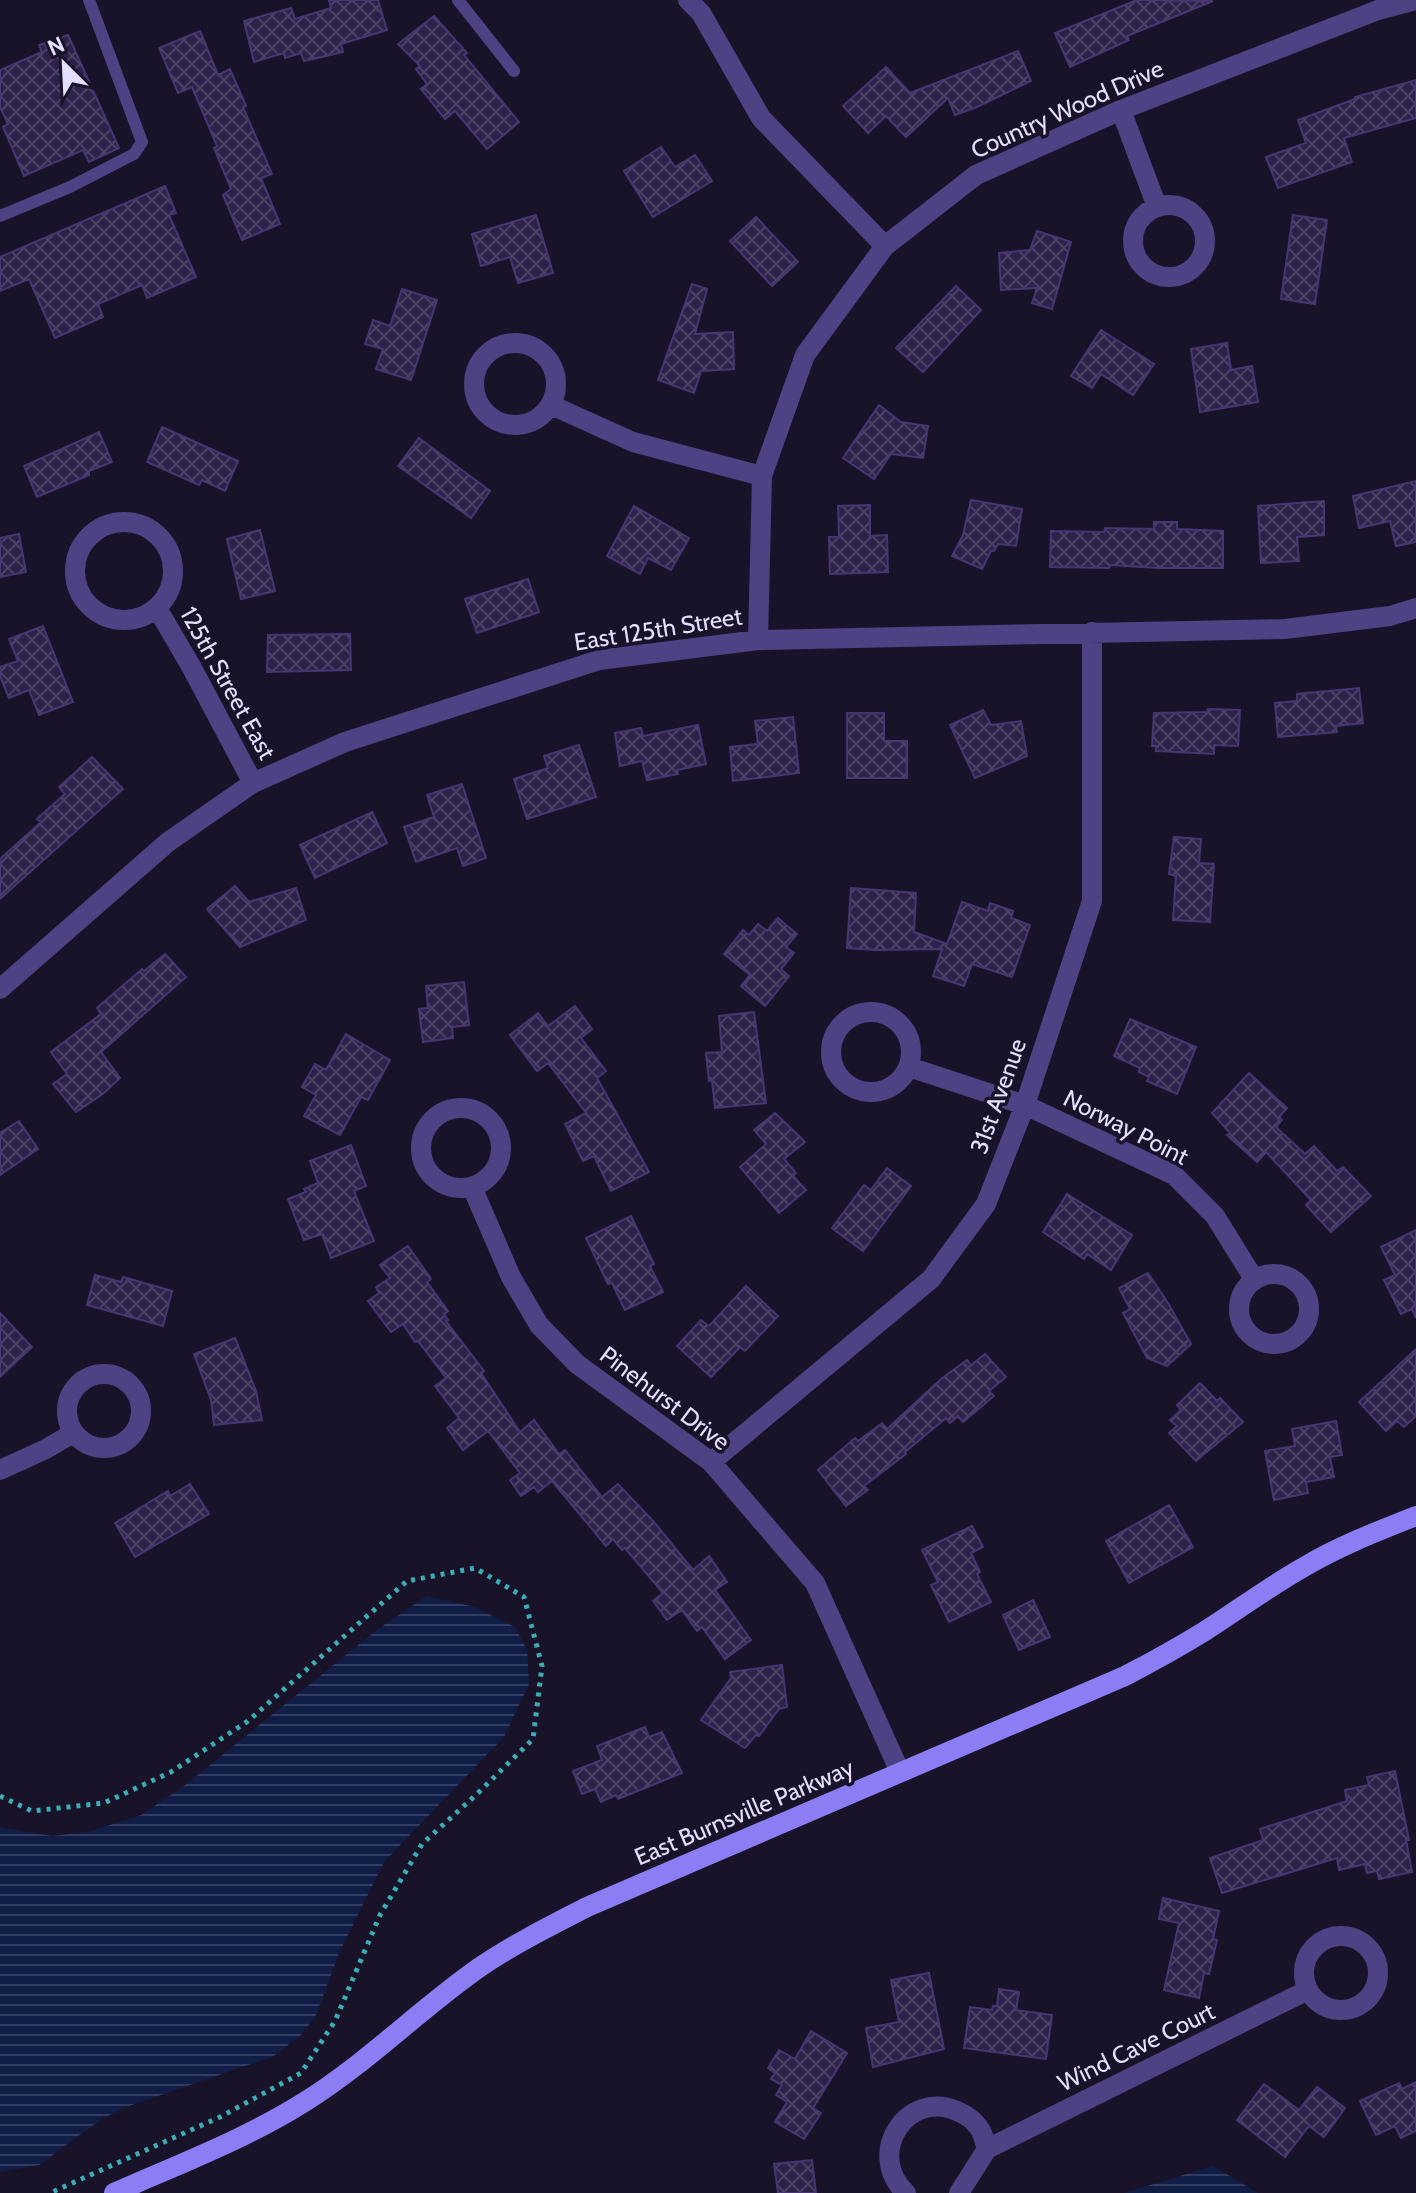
<svg xmlns="http://www.w3.org/2000/svg" width="1416" height="2193" viewBox="0 0 1416 2193" font-family="Cabin,sans-serif">
<style>
.water{fill:url(#water-rules)}
.building{fill:url(#building-cross-hatch);stroke:#483573;stroke-width:2}
.lines{fill:none;stroke-linecap:round;stroke-linejoin:round}
.path{stroke:#3badb3;stroke-width:5;stroke-dasharray:4 6;stroke-linecap:butt}
.lane{stroke:#4c4284;stroke-width:12}
.street{stroke:#4c4284;stroke-width:20}
.secondary{stroke:#8d7df4;stroke-width:20}
.labels{text-anchor:middle;dominant-baseline:central;stroke-width:7;stroke-linejoin:round;paint-order:stroke}
.street-label{font-size:24px;fill:#e5defc;stroke:#191329}
</style>
<defs>
<pattern id="water-rules" width="6" height="5" patternUnits="userSpaceOnUse" patternTransform="scale(2)"><rect width="6" height="5" fill="#101d46"/><path d="M0 2.5h6" fill="none" stroke="#333d62"/></pattern>
<pattern id="building-cross-hatch" width="8" height="8" patternUnits="userSpaceOnUse" patternTransform="scale(2)"><rect width="8" height="8" fill="#2d2149"/><path d="M0 0l8 8M0 8l8-8" fill="none" stroke="#4b4164"/></pattern>
</defs>
<rect width="100%" height="100%" fill="#191329"/>
<path class="water" d="M427,1596L475,1607L515,1627L527,1650L529,1684L504,1737L384,1862L340,1951L315,2017L301,2035L274,2056L129,2106L103,2118L39,2165L0,2172V1827L52,1836L88,1832L141,1815L184,1786L378,1629Z
M1213,2166L1258,2193H1124Z"/>
<path class="building" d="M329,0H378L387,30L341,44L343,52L304,61L301,53L285,58L284,53L254,62L244,21L291,8L295,19L331,8Z
M1137,0L1213,1L1127,36L1129,40L1070,67L1055,33Z
M434,16L467,53L464,55L519,122L487,149L455,111L445,119L421,89L427,84L416,69L420,66L398,44Z
M200,31L218,75L230,69L246,106L243,107L272,174L261,178L280,224L242,240L223,195L231,189L214,148L217,146L192,87L178,93L159,48Z
M68,35L119,148L89,162L83,150L24,176L3,127L8,124L0,107V70L42,52L39,45Z
M1018,51L1031,81L977,107L955,115L948,98L906,137L886,116L868,133L843,106L886,67L910,93Z
M1416,80V118L1344,138L1352,162L1278,188L1266,157L1306,143L1298,120L1355,99V97Z
M661,147L675,167L695,155L712,181L653,217L624,171Z
M165,186L176,213L169,215L196,277L147,298L142,285L98,304L103,317L55,338L29,279L0,291V257Z
M536,215L553,273L518,283L510,257L481,266L472,234Z
M1293,215L1327,220L1315,304L1281,299Z
M756,217L798,262L772,286L730,241Z
M1037,231L1071,242L1052,309L1032,303L1037,288L1001,290L999,253L1030,250Z
M692,284L707,289L695,334L733,332L734,369L701,371L694,393L658,380Z
M956,286L981,310L923,372L896,348Z
M402,289L437,300L411,380L376,369L383,349L365,344L373,320L390,326Z
M1101,330L1154,364L1133,395L1101,374L1092,388L1071,376Z
M1227,343L1231,370L1252,366L1258,402L1200,412L1191,349Z
M879,405L901,422L928,426L923,458L891,454L874,479L843,458Z
M162,427L238,461L225,491L202,480L199,485L147,462Z
M99,432L112,462L89,471V475L37,497L24,466Z
M419,438L490,491L471,518L398,466Z
M1416,481V542L1396,546L1390,521L1359,528L1353,496Z
M971,500L1022,509L1016,546L998,544L994,551H991L982,569L952,556L963,535Z
M1324,501V535L1297,537L1299,561L1261,563L1258,506Z
M870,505V536L887,535L888,572L830,574L829,537H839L838,506Z
M634,506L689,538L671,570L648,558L640,574L607,556Z
M1154,522H1177V529L1223,531V568H1158L1110,565L1109,568L1050,567L1051,531L1104,532L1105,528L1154,529Z
M260,530L275,591L241,599L227,539Z
M19,534L26,572L0,577V538Z
M528,579L539,612L477,633L465,599Z
M43,626L73,702L39,715L29,690L9,698L0,676V667L18,661L9,639Z
M350,634L351,670L267,672L268,635Z
M1359,688L1363,723L1336,726L1337,732L1278,737L1275,703L1297,701V694Z
M1208,709L1240,710L1238,746L1214,745V754L1156,751V746H1152L1154,713L1207,712Z
M983,710L991,725L1021,721L1027,756L975,778L950,725Z
M847,713H884V741H907V778H847Z
M793,717L799,773L733,781L730,747L758,744L755,721Z
M698,725L706,764L677,770L678,774L647,780L642,761L620,766L615,733L641,728L643,736Z
M579,745L596,797L527,819L514,779L548,768L544,756Z
M92,757L123,789L0,899V859L41,822L37,819L65,794L59,787Z
M462,784L486,858L463,866L457,848L416,862L404,827L434,817L427,795Z
M372,812L387,843L315,878L300,845Z
M1174,837L1201,839L1199,863L1214,864L1210,922L1173,920L1176,876L1169,874Z
M235,886L249,902L296,888L306,920L240,947L207,909Z
M851,888L916,893L914,932L947,944L962,902L988,911L990,903L1013,911L1011,918L1030,925L1012,977L972,964L964,986L933,976L942,949L876,950L847,948Z
M778,918L797,934L786,947L794,953L781,969L789,976L765,1006L741,986L750,975L724,954L743,930L749,935L758,924L767,931Z
M165,954L186,977L101,1052L120,1078L104,1093L76,1112L53,1084L67,1074L51,1052L101,1014L97,1008L142,969L144,971Z
M464,982L469,1025L452,1027L453,1038L423,1042L419,1009L428,1008L426,986Z
M575,1006L592,1029L581,1038L606,1071L597,1078L649,1172L611,1191L594,1156L583,1161L565,1124L586,1113L548,1063L537,1071L510,1035L538,1013L548,1026Z
M754,1012L766,1103L715,1108L712,1080L709,1081L706,1053L722,1052L719,1016Z
M1130,1019L1196,1047L1177,1094L1147,1081L1149,1077L1139,1072L1140,1068L1114,1056Z
M346,1034L390,1060L368,1100L361,1097L340,1135L304,1116L316,1095L302,1087L315,1064L326,1070Z
M1249,1073L1287,1108L1279,1117L1282,1120L1276,1127L1305,1154L1314,1146L1337,1171L1343,1167L1371,1196L1331,1232L1306,1205L1311,1200L1266,1152L1257,1162L1227,1135L1230,1133L1212,1113Z
M775,1113L805,1142L784,1159L796,1173L793,1176L806,1190L779,1213L740,1167L766,1144L754,1130Z
M19,1121L38,1149L0,1175V1133Z
M351,1145L366,1186L354,1191L374,1241L331,1258L322,1234L304,1240L288,1199L306,1192L304,1189L318,1183L310,1161Z
M887,1168L911,1186L863,1251L832,1228L864,1185L871,1190Z
M1067,1194L1132,1235L1111,1270L1087,1254L1084,1259L1043,1232Z
M631,1216L654,1264L650,1266L663,1292L625,1310L612,1283L608,1284L586,1238Z
M1416,1230V1318L1412,1309L1401,1314L1384,1280L1395,1275L1381,1247Z
M408,1246L431,1279L427,1282L448,1311L444,1314L448,1320L446,1321L484,1371L481,1373L520,1432L534,1420L559,1454L565,1450L602,1497L618,1484L654,1522L693,1570L709,1556L727,1582L715,1590L751,1640L725,1659L702,1627L697,1631L682,1610L667,1620L653,1601L663,1593L625,1548L622,1550L613,1539L606,1546L552,1481L538,1492L534,1487L521,1496L510,1480L520,1473L488,1431L463,1450L447,1428L459,1418L435,1386L446,1378L418,1341L415,1342L403,1324L391,1332L368,1301L379,1293L376,1287L390,1278L380,1265Z
M1148,1273L1168,1303L1191,1344L1167,1366L1147,1358L1123,1313L1130,1309L1119,1288Z
M95,1275L121,1282L123,1277L172,1291L163,1326L87,1305Z
M746,1286L778,1316L745,1351L740,1347L711,1377L677,1346L701,1320L709,1326Z
M0,1313L32,1347L0,1377Z
M235,1338L256,1391L262,1420L214,1425L211,1400L194,1354Z
M1416,1349V1416L1404,1427L1397,1421L1386,1431L1359,1402Z
M985,1354L1006,1377L989,1391L994,1396L963,1422L958,1416L950,1423L946,1418L905,1452L906,1454L864,1486L868,1490L846,1506L818,1470L855,1438L858,1441L882,1423L887,1429L941,1379L967,1360L971,1365Z
M1200,1383L1217,1401L1220,1398L1243,1422L1196,1461L1169,1433L1177,1426L1170,1420L1181,1410L1177,1405Z
M1336,1421L1342,1455L1330,1457L1334,1477L1306,1482L1308,1493L1274,1500L1265,1451L1295,1446L1292,1429Z
M190,1484L209,1514L135,1557L115,1523L168,1491L170,1496Z
M1169,1505L1193,1547L1129,1583L1106,1541Z
M972,1526L983,1547L971,1553L980,1572L977,1574L991,1602L949,1622L931,1585L938,1582L922,1550Z
M1033,1600L1050,1637L1019,1650L1003,1615Z
M782,1665L787,1707L779,1709L759,1736L756,1735L745,1748L701,1720L731,1678L730,1672Z
M645,1727L649,1737L662,1732L682,1773L618,1799L616,1795L601,1802L595,1789L582,1794L573,1771L602,1760L597,1746Z
M1395,1771L1409,1840H1406L1412,1872L1379,1879L1377,1871L1367,1873L1365,1864L1339,1870L1337,1858L1222,1893L1210,1858L1263,1840L1260,1829L1347,1801L1345,1790L1369,1785L1367,1777Z
M1163,1898L1219,1911L1213,1939L1217,1940L1209,1974L1204,1973L1199,1998L1164,1990L1179,1923L1159,1919Z
M929,1973L944,2049L873,2067L866,2028L899,2022L891,1980Z
M999,1989L1019,1992L1016,2010L1052,2015L1046,2059L964,2048L970,2007L992,2010L993,2006H997Z
M811,2031L847,2053L813,2108L821,2113L804,2139L775,2122L787,2102L776,2095L782,2085L771,2079L775,2073L768,2068L779,2050L795,2059Z
M1416,2082V2131L1401,2138L1395,2126L1376,2135L1360,2101L1399,2083L1402,2089Z
M1264,2084L1299,2110L1317,2087L1345,2108L1324,2137L1309,2126L1285,2157L1237,2120Z
M812,2160L816,2193H778L774,2164Z"/>
<g class="lines">
<path class="path" d="M0,1796L32,1811L104,1803L171,1772L248,1721L407,1581L475,1568L524,1597L542,1666L533,1739L478,1793L422,1844L380,1915L335,2021L301,2073L220,2117L50,2193"/>
<path class="lane" d="M458,0L514,71
M0,216L70,187L134,154L142,142L89,0"/>
<path class="street" d="M688,0L701,13L761,118L885,246
M1121,110L1157,207
M1133 241a36 36 0 1 1 72 0a36 36 0 1 1-72 0Z
M474 384a41 41 0 1 1 82 0a41 41 0 1 1-82 0Z
M551,405L633,442L762,476
M75 571a49 49 0 1 1 98 0a49 49 0 1 1-98 0Z
M157,608L192,668L253,783
M758,640L762,476L805,355L885,246L976,175L1121,110L1378,10L1416,0
M0,989L168,842L253,783L345,742L599,660L758,640L1285,629L1390,616L1416,608
M831 1052a40 40 0 1 1 80 0a40 40 0 1 1-80 0Z
M909,1067L1025,1105L1174,1175L1215,1216L1254,1279
M421 1148a40 40 0 1 1 80 0a40 40 0 1 1-80 0Z
M472,1187L511,1277L539,1325L577,1364L711,1462L815,1583L900,1772
M1239 1309a35 35 0 1 1 70 0a35 35 0 1 1-70 0Z
M67 1411a37 37 0 1 1 74 0a37 37 0 1 1-74 0Z
M711,1462L931,1279L986,1204L1025,1105L1092,901V632
M0,1470L46,1449L73,1433
M1304 1973a37 37 0 1 1 74 0a37 37 0 1 1-74 0Z
M906,2193C865,2155 906,2089 957,2111C967,2115 976,2122 981,2131C984,2137 985,2144 987,2149
M959,2193L987,2149L1308,1990"/>
<path class="secondary" d="M114,2193C179,2164 246,2139 306,2101C368,2062 420,2009 480,1967C514,1944 550,1926 587,1907L1125,1676C1152,1662 1179,1647 1205,1631C1238,1610 1270,1586 1304,1567C1339,1546 1378,1531 1416,1516"/>
</g>
<g class="labels">
<g class="street-label">
<text transform="translate(1067 109) rotate(-24)">Country Wood Drive</text>
<text transform="translate(658 629) rotate(-9)">East 125th Street</text>
<text transform="translate(228 683) rotate(61)">125th Street East</text>
<text transform="translate(998 1096) rotate(-70)">31st Avenue</text>
<text transform="translate(1126 1127) rotate(27)">Norway Point</text>
<text transform="translate(665 1398) rotate(37)">Pinehurst Drive</text>
<text transform="translate(744 1812) rotate(-23)">East Burnsville Parkway</text>
<text transform="translate(1136 2047) rotate(-26)">Wind Cave Court</text>
</g>
</g>
<g transform="translate(64 64) rotate(336)" stroke="#191329" stroke-width="6" paint-order="stroke">
<path d="M0-6L14 30L0 20L-14 30Z" fill="#e5defc"/>
<text y="-12" font-size="22" font-weight="bold" text-anchor="middle" fill="#e5defc">N</text>
</g>
</svg>
